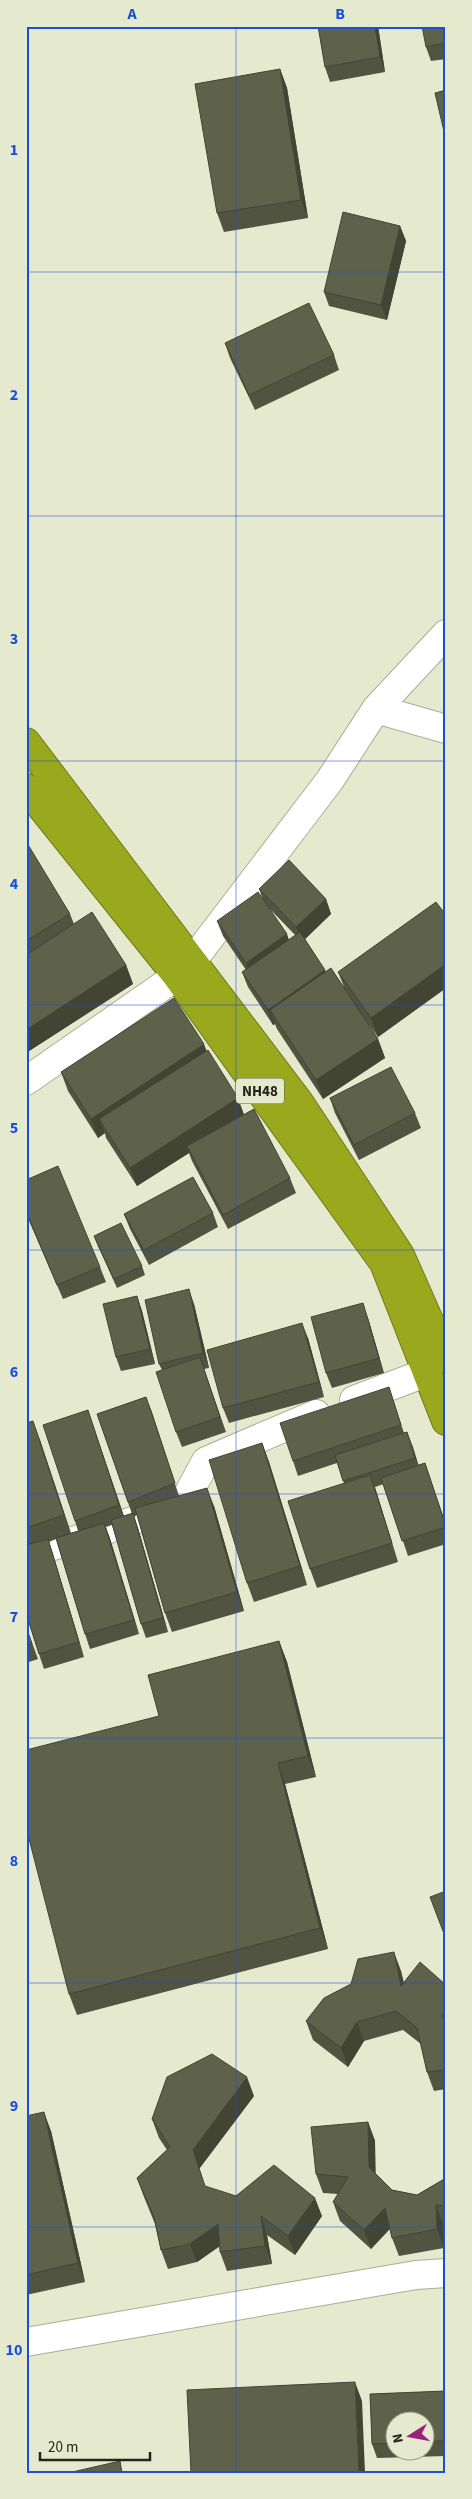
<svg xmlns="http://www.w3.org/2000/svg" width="472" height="2499" viewBox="0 0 472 2499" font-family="'Source Sans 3',sans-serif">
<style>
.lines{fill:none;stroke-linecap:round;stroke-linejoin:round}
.street-casing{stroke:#aaaf95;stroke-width:30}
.highway-casing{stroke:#707a1d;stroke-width:30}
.street{stroke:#fff;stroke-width:28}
.highway{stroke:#9aa81e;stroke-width:28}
.wall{fill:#515440;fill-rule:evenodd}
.shaded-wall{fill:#424534}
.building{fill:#5e624b;stroke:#424534}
.grid{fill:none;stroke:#1d4ed8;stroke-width:1;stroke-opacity:0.55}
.labels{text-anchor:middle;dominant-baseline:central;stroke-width:5;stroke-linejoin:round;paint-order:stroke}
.shield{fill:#e5eacf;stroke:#5d6051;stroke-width:1}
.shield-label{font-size:15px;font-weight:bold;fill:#23251b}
.neatline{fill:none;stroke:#1d4ed8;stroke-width:2}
.grid-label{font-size:16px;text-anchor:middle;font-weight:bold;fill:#1d4ed8}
</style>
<rect width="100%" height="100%" fill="#e5eacf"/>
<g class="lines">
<defs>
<path id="street" d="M376,709L446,729
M26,1081L177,976L193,960L330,780L376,709L446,634
M354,1400L425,1373
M26,1553L76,1540L156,1513L185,1500L206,1461L316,1414
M26,2342L416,2275L446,2273"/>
<path id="highway" d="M26,742L299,1102L400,1255L446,1359
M26,788L177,976L384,1263L446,1421"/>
</defs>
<use href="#street" class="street-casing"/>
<use href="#highway" class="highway-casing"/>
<use href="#street" class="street"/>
<use href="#highway" class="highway"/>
</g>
<path class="wall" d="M318,26H378L385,72L330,82L325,67Z
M446,26V59L431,61L426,47Z
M280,69L287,88L308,218L224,232L217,213Z
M400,226L406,241L387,320L329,306L324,292Z
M225,343L334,355L339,370L255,410L230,358Z
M26,844L70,914L74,924L126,965L133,984L26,1053Z
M259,889L326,899L331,914L305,939L326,972L344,987L338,972L446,915V988L378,1037L358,1010L378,1039L385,1058L323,1099L277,1029L275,1024L273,1025L248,987L242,972L246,970L223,936L217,921L264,902ZM267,906L295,935L289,940Z
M206,1051L244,1115L290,1178L296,1193L228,1229L192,1161L189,1153L137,1186L106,1138L105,1133L98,1138L68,1091L61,1072Z
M330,1098L415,1113L421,1128L359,1160L335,1113Z
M26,1180L100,1267L106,1282L63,1299L26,1214Z
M213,1213L218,1227L149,1265L130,1229L124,1214Z
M94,1236L142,1266L145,1275L117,1288L97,1244Z
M137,1296L142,1311L155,1364L121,1371L116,1357Z
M194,1304L209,1368L204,1369L226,1432L182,1447L176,1432L162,1370L159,1364Z
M368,1318L384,1373L332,1388L326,1373Z
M308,1338L324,1397L229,1423L223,1408Z
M389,1387L404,1433L407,1432L418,1465L425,1463L446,1524V1544L408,1556L384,1484L375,1487L398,1562L317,1588L310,1569L344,1483L337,1463L298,1476L293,1461Z
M146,1397L179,1496L214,1506L244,1611L172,1632L165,1613L137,1515L134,1517L138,1528L168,1632L146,1638L141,1624L112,1525L106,1527L139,1634L90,1649L85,1634L56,1539L49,1542L84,1657L44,1669L39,1654L26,1613V1423L40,1440L71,1533L78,1531L75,1521L93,1425L124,1516L132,1514L97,1414Z
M262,1443L269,1462L307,1585L254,1602L247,1583Z
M26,1626L38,1659L26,1663Z
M279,1641L287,1662L316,1777L285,1784L328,1949L77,2015L69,1994L159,1716Z
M401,1971L404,1983L446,1985V2089L434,2091L427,2072L421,2044L403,2030L364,2041L348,2067L313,2040L306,2021Z
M254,2096L199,2169L205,2187L236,2196L322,2216L295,2255L267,2235L272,2264L227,2271L220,2252V2246L197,2262L168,2269L161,2250L155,2224L144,2197L137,2178L167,2150L159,2138L152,2119Z
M26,2116L51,2131L85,2282L26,2295Z
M368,2122L375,2141V2173L392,2190L417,2195L446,2178V2224H443L444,2248L399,2256L392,2238L390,2229L371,2249L340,2221L333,2202L338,2194L323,2193L316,2174Z
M446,2391V2456L377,2458L372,2444L370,2394ZM394,2422H424V2452H394Z"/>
<path class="shaded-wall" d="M375,26H378L385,72L380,57Z
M280,69L287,88L308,218L301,200Z
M400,226L406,241L387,320L381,305Z
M326,899L331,914L302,942L296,927Z
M287,934L292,949L251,977L246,963Z
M446,964V988L378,1037L371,1018Z
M126,965L133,984L26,1053V1030Z
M325,970L331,984L270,1010L275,1024L273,1025L268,1010Z
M378,1039L385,1058L323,1099L316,1080Z
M204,1044L211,1063L99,1119L105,1133L98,1138L91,1119Z
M238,1098L245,1117L187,1146L189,1153L137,1186L130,1168Z
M189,1289L194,1304L209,1368L203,1353Z
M137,1296L142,1311L155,1364L150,1349Z
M363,1303L368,1318L384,1373L379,1358Z
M302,1323L308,1338L324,1397L319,1382Z
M146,1397L152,1412L180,1498L175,1483Z
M88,1410L93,1425L125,1520L119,1505Z
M33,1421L40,1440L71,1534L64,1515Z
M407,1432L413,1447L421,1473L415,1458Z
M262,1443L269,1462L307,1585L300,1566Z
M370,1475L377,1494L398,1562L392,1543Z
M207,1488L214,1506L244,1611L237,1592Z
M133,1513L138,1528L168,1632L163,1618Z
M104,1523L110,1538L139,1634L134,1620Z
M48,1539L53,1554L84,1657L79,1642Z
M279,1641L287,1662L316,1777L308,1756Z
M278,1763L285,1784L328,1949L320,1928Z
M394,1952L401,1971L408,2005L401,1986Z
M446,2010V2027L442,2017Z
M357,2022L364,2041L348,2067L341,2048Z
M247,2077L254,2096L199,2169L211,2205L193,2150Z
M44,2112L51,2131L85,2282L78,2263Z
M368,2122L375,2141L376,2186L369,2167Z
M315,2198L322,2216L295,2255L288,2236Z
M436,2205L443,2224L444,2248L437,2229Z
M385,2208L392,2226L371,2249L364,2230Z
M261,2216L267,2235L272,2264L265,2246Z
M218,2224L224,2243L197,2262L190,2244Z
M355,2382L362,2401L365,2473H359Z"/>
<path class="building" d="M318,26H375L380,57L325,67Z
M422,26H446V43L426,47Z
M280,69L301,200L217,213L195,84Z
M446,90V140L435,93Z
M343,212L400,226L381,305L324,292Z
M309,303L334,355L249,395L225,343Z
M27,843L70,914L26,941V844Z
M289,860L326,899L296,927L259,889Z
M258,892L287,934L246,963L217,921Z
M436,902L446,915V964L371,1018L338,972Z
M92,912L126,965L26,1030V955Z
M300,932L325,970L268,1010L242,972Z
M331,968L378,1039L316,1080L270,1010Z
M174,998L204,1044L91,1119L61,1072Z
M208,1050L238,1098L130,1168L99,1119Z
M391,1067L415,1113L354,1145L330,1098Z
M254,1109L290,1178L223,1215L187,1146Z
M58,1166L100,1267L57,1285L26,1211V1180Z
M193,1177L213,1213L144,1250L124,1214Z
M121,1223L142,1266L114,1279L94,1236Z
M189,1289L203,1353L159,1364L145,1300Z
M137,1296L150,1349L116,1357L103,1304Z
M363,1303L379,1358L326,1373L311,1317Z
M302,1323L319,1382L223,1408L207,1350Z
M200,1357L220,1417L176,1432L156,1372Z
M389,1387L401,1425L293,1461L280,1423Z
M146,1397L175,1483L128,1502L97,1414Z
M88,1410L119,1505L75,1521L43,1425Z
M33,1421L64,1515L26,1528V1423Z
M407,1432L415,1458L343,1481L335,1455Z
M262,1443L300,1566L247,1583L209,1460Z
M425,1463L446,1527L402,1541L381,1478Z
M370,1475L392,1543L310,1569L288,1501Z
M207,1488L237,1592L165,1613L135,1508Z
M133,1513L163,1618L141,1624L111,1520Z
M104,1523L134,1620L85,1634L56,1538Z
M48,1539L79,1642L39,1654L26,1613V1545Z
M26,1627L32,1644L26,1646Z
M279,1641L308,1756L278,1763L320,1928L69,1994L26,1827V1750L159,1716L148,1675Z
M446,1891V1939L430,1897Z
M394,1952L401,1986L420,1962L446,1985V2010L442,2017H446V2070L427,2072L417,2028L396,2011L357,2022L341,2048L306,2021L324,1998L351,1984L358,1959Z
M212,2054L247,2077L193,2150L205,2186L236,2196L274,2165L315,2198L288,2236L261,2216L265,2246L220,2252L218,2224L190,2244L161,2250L154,2217L137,2178L170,2147L152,2119L167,2077Z
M44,2112L78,2263L26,2275V2116Z
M368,2122L369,2167L392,2190L417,2195L446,2178V2206L436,2205L437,2229L392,2238L385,2208L364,2230L333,2202L348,2177L316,2174L311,2127Z
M355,2382L359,2473H191L187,2390Z
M446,2391V2441H424V2422H394V2443L372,2444L370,2394Z
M120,2461L122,2473H68Z"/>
<path class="grid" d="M236,26V2473M26,272H446M26,516H446M26,761H446M26,1005H446M26,1250H446M26,1494H446M26,1738H446M26,1983H446M26,2227H446"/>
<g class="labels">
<rect class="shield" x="236" y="1078.5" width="48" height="25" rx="4"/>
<g class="shield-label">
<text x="260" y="1091">NH48</text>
</g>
</g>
<rect width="472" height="2499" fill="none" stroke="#e5eacf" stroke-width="55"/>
<g transform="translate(410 2436) rotate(259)"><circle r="24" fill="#e5eacf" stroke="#979b87"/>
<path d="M0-4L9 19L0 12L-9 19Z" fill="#9a227b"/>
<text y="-8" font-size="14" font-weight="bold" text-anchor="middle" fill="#23251b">N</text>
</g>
<path d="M40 2452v8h110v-8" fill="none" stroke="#23251b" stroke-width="2.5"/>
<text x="48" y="2452" font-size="15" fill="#23251b" stroke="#e5eacf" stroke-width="4" paint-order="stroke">20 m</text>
<rect x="28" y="28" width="416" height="2444" class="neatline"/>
<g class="grid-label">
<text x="132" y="19">A</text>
<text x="340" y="19">B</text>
<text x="14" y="155">1</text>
<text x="14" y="400">2</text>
<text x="14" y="644">3</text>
<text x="14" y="889">4</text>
<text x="14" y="1133">5</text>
<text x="14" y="1377">6</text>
<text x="14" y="1622">7</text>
<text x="14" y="1866">8</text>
<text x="14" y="2111">9</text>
<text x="14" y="2355">10</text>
</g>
</svg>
